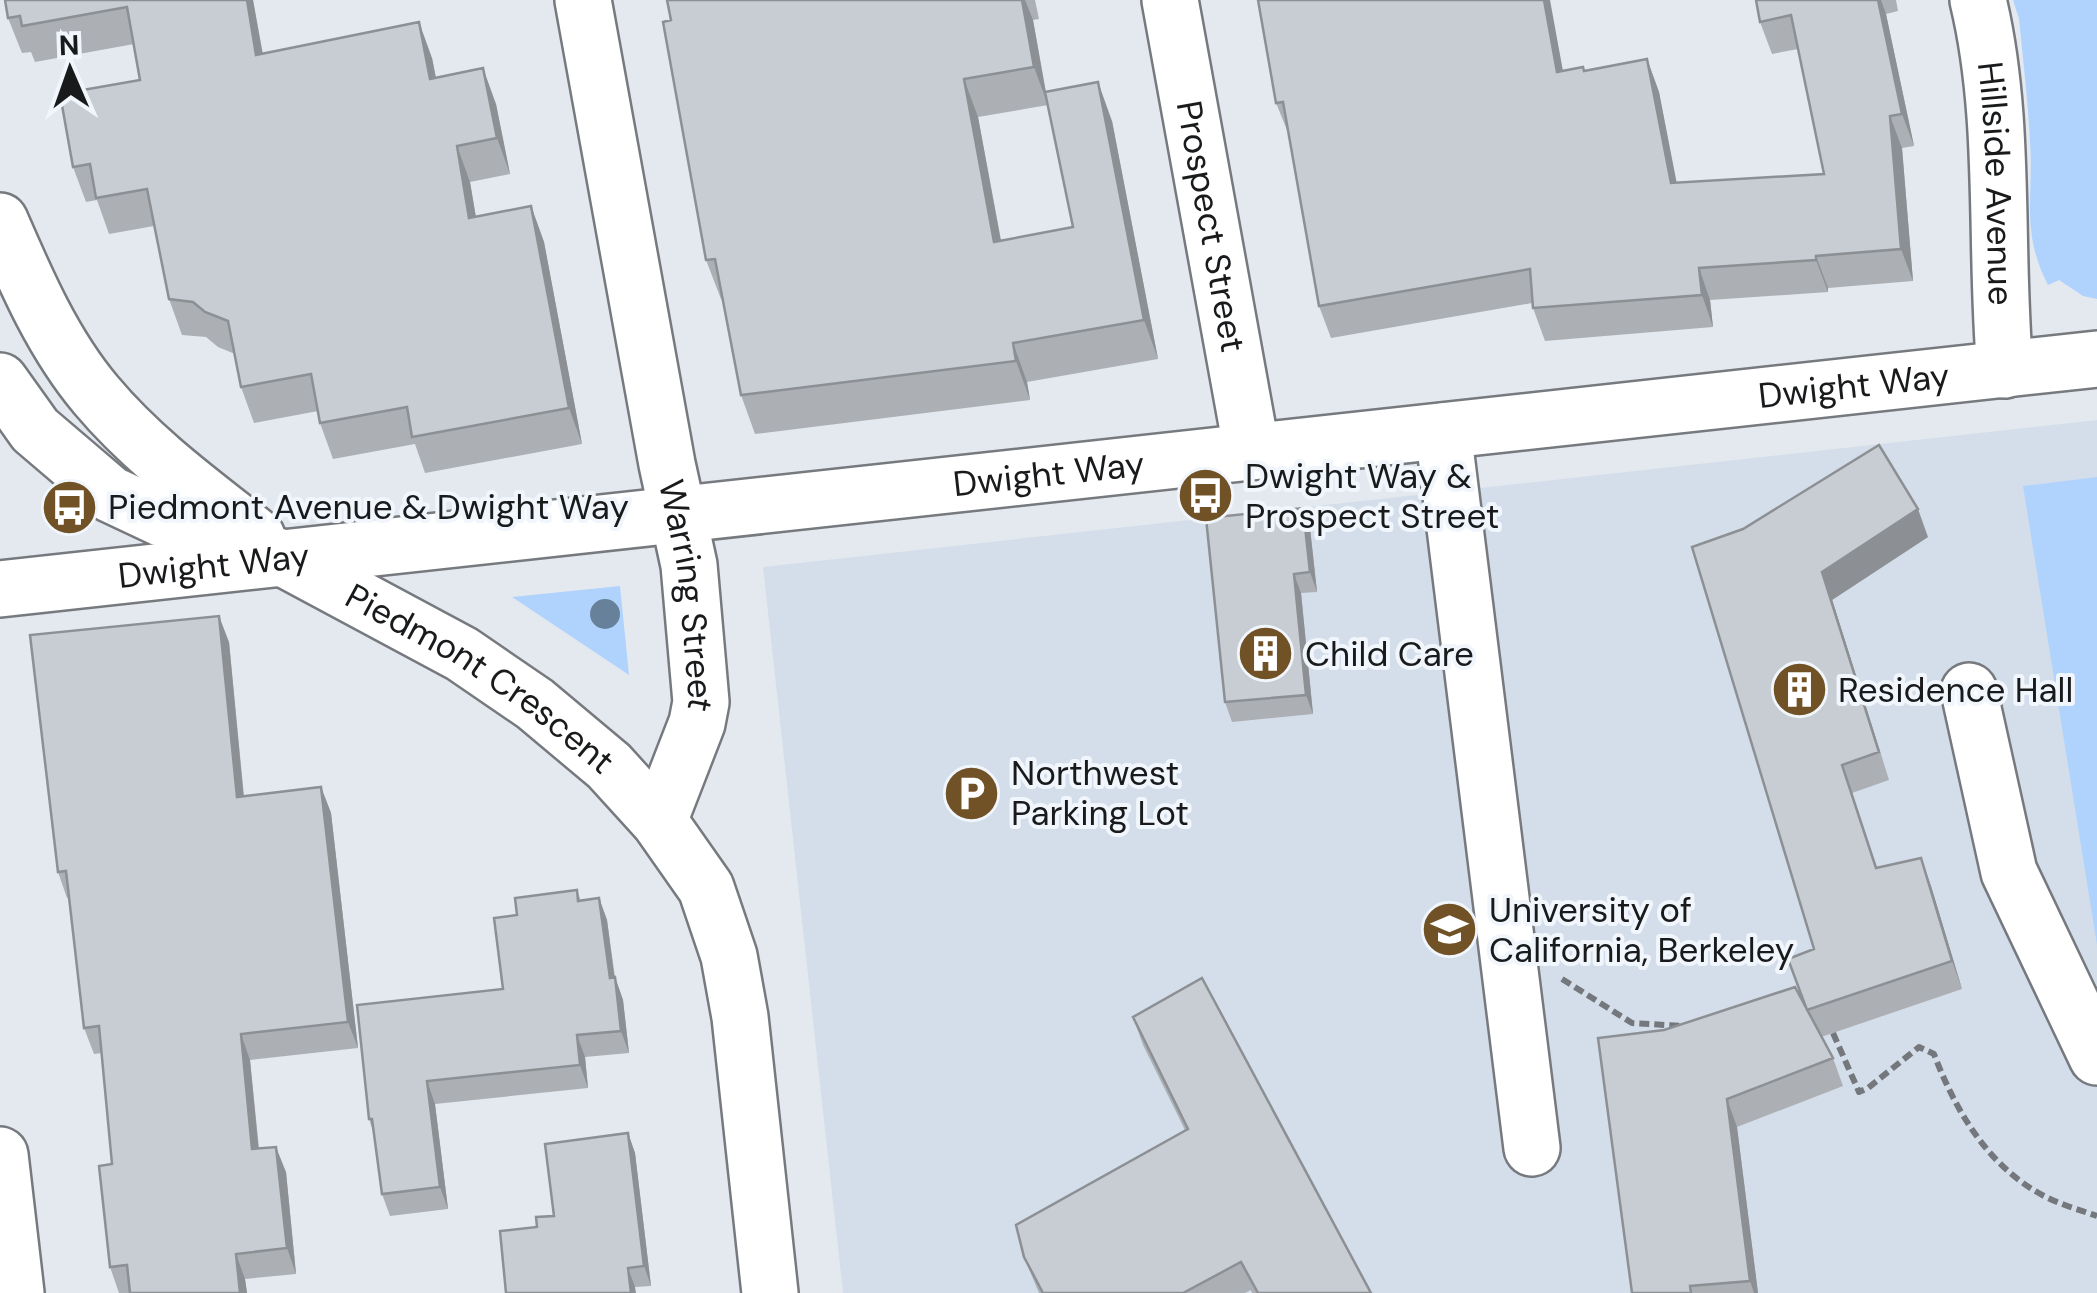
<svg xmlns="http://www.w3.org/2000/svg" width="2097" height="1293" viewBox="0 0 2097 1293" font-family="'DM Sans',sans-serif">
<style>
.built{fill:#d4deea}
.green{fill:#b0d3fe}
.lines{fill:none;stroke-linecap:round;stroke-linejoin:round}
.minor-casing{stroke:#767a7f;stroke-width:60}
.path{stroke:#74777b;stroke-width:6;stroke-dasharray:10 5;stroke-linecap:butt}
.minor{stroke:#fff;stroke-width:55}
.tree{fill:#68819b}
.wall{fill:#acb0b5;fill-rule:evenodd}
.shaded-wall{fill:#8c9094}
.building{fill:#c8cdd3;stroke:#8c9094;stroke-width:2.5}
.labels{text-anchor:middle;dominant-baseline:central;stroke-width:8;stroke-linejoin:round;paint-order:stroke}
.street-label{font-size:35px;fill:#181a1c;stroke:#f1f6fc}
.poi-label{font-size:35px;fill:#181a1c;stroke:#f1f6fc;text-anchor:start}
</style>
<rect width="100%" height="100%" fill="#e4e9ef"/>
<path class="built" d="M2097,420V1293H843L763,567Z"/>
<path class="green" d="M2013,0H2097V299L2083,296L2059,280L2048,285C2020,230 2034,199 2030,142C2028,101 2023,60 2019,19Z
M2097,477V945L2023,486Z
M620,586L629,675L512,597Z"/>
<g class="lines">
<defs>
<g id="minor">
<path id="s1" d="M583,0L667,464L689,565L701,702L697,723L659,821"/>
<path id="s2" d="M1170,0L1252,452"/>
<path id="s3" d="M1978,0C2007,120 1994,248 2005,370"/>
<path d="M0,221C26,281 53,344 96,395C142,450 201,493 257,537"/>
<path id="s4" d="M0,381L35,430L110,494L161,518L283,558L462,654L535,704L609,766L659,821L706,888L729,956L740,1017L770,1293"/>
<path d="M1443,431L1532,1148"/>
<path id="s5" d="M0,589L2097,359"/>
<path d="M1969,691L2009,872L2097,1057"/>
<path d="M0,1155L16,1293"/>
</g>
</defs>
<use href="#minor" class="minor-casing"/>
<path class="path" d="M1562,979L1632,1023L1682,1026
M1833,1033L1859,1092L1868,1088L1919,1047L1934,1054C1956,1112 1989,1168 2046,1197C2062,1205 2080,1210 2097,1216"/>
<use href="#minor" class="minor"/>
</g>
<circle class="tree" cx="605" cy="614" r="15"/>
<path class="wall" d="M5,0H253L263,54L432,58L436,78L496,104L510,174L470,182L476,217L531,206L544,242L582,444L425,473L415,444L333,459L320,423L318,411L254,423L241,387L235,354L218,347L206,337L182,335L169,299L154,226L109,234L97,200L86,202L73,167L140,80L134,44L35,62L31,52L22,53L8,18Z
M667,0H1035L1039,19L1033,20L1046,92L1112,121L1158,359L1027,382L1030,400L755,434L741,395L723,299H721L706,260ZM1048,105L1073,227L1001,240L978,117Z
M1756,0H1896L1898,11L1886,14L1914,146L1902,148L1913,281L1828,288V292L1710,300L1713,327L1545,341L1533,308L1532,303L1331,338L1319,306L1289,135L1276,103L1563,71H1585L1647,59L1659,92L1676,183L1824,174L1798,49L1772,54L1760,22Z
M1310,528L1317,592L1301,593L1313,714L1232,722L1225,702Z
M1928,537L1832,600L1889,780L1852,793L1877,868L1931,886L1962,989L1821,1037L1833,1058L1843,1086L1737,1127L1758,1293H1632L1598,1038L1808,1012L1788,959L1814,949L1692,547Z
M229,642L244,796L321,787L331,813L358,1048L250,1060L259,1148L286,1172L296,1274L245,1279L247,1293H119L110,1267L112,1164L102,1053L94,1054L84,1028L69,898H67L58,872Z
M577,890L581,901L599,898L607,920L615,977L623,1000L629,1053L585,1057L588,1088L435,1104L448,1209L390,1216L382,1194L373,1131L369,1119L503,989L517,915Z
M1133,1017L1371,1293H1252L1251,1290L1245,1293H1039L1024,1257L1185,1130L1143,1045Z
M628,1133L635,1153L651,1286L635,1287L554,1216Z"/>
<path class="shaded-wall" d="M247,0H253L269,91L256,55Z
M1022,0H1025L1033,20L1048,105L1034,67Z
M1544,0H1550L1569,104L1557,72Z
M1878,0H1881L1886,14L1914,146L1902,114Z
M419,22L432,58L443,115L430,79Z
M1647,59L1659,92L1683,215L1671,183Z
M483,68L496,104L510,174L497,138Z
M964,79L978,117L1008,280L994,242Z
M1098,82L1112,121L1158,359L1144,320Z
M1890,116L1902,148L1913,281L1901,249Z
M457,146L470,182L482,254L469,218Z
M531,206L544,242L582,444L569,408Z
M1816,256L1828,288V292L1816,260Z
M1699,268L1710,300L1713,327L1702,295Z
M1013,343L1027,382L1030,400L1016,361Z
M1303,508L1310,528L1317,592L1310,572Z
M1918,509L1928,537L1832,600L1889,780L1822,572Z
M1294,574L1301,593L1313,714L1306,695Z
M219,616L229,642L246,822L237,797Z
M321,787L331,813L358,1048L348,1022Z
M1921,858L1931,886L1962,989L1952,961Z
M599,898L607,920L617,998L615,977L623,1000L629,1053L621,1031L610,978Z
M241,1034L250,1060L261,1175L252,1149Z
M577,1035L585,1057L588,1088L580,1065Z
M427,1081L435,1104L448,1209L440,1187Z
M1727,1099L1737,1127L1758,1293H1754L1750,1281Z
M628,1133L635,1153L651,1286L644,1266Z
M276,1147L286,1172L296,1274L287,1248Z
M236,1254L245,1279L247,1293H240Z
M628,1268L635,1287L636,1293H631Z"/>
<path class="building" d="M5,0H247L256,55L419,22L430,79L483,68L497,138L457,146L469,218L531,206L569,408L412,437L407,407L320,423L311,374L241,387L228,321L205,312L193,302L169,299L147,189L96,198L90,164L73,167L60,94L140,80L127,7L22,26L20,16L8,18Z
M667,0H1022L1034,67L964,79L994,242L1073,227L1045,92L1098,82L1144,320L1013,343L1016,361L741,395L715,259L706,260L663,22L671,20Z
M1258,0H1544L1557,72L1583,67L1584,71L1647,59L1671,183L1824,174L1791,15L1760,22L1756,0H1878L1902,114L1890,116L1901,249L1816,256V260L1699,268L1702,295L1533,308L1530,269L1319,306L1283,102L1276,103Z
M1879,445L1918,509L1822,572L1879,752L1842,765L1876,868L1921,858L1952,961L1807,1010L1788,959L1814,949L1692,547L1743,529Z
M1303,508L1310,572L1294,574L1306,695L1225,702L1206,518Z
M219,616L237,797L321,787L348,1022L241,1034L252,1149L276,1147L287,1248L236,1254L240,1293H130L127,1265L110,1267L99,1166L112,1164L99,1026L84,1028L66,871L58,872L30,635Z
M577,890L578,901L599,898L610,978L615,977L621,1031L577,1035L580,1065L427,1081L440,1187L382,1194L372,1119H369L357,1005L503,989L494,918L517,915L515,898Z
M1202,978L1371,1293H1258L1241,1262L1183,1293H1043L1024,1257L1016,1225L1188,1129L1133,1017Z
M1795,987L1833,1058L1727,1099L1750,1281L1690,1286L1691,1293H1632L1598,1038L1664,1030Z
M628,1133L644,1266L628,1268L631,1293H506L500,1231L537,1227L536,1217L554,1216L545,1144Z"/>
<defs>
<symbol id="bus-disc" viewBox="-11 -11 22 22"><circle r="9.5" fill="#715227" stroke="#f1f6fc"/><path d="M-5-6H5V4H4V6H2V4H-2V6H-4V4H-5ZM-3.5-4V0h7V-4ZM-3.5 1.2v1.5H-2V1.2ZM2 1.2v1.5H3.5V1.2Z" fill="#fff"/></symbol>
<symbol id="building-disc" viewBox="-11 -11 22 22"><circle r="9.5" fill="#715227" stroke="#f1f6fc"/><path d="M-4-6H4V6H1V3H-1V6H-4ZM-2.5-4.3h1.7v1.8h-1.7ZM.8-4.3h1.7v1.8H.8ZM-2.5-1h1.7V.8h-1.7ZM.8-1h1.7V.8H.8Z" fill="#fff"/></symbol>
<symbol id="parking-disc" viewBox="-11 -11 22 22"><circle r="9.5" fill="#715227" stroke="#f1f6fc"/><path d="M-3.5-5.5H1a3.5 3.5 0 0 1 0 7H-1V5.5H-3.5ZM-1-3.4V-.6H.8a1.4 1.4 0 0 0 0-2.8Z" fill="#fff"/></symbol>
<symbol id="university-disc" viewBox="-11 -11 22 22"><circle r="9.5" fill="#715227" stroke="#f1f6fc"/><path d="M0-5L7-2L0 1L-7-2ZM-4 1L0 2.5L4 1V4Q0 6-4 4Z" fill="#fff"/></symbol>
</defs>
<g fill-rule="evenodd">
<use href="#bus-disc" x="1174" y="464" width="63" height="63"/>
<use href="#bus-disc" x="38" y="476" width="63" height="63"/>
<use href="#building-disc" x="1234" y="622" width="63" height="63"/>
<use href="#building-disc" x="1768" y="658" width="63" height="63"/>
<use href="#parking-disc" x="940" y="762" width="63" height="63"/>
<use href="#university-disc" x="1418" y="898" width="63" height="63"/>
</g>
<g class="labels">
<g class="street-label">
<text stroke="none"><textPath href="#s3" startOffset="185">Hillside Avenue</textPath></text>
<text stroke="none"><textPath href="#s2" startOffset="230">Prospect Street</textPath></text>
<text stroke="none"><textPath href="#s5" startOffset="1865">Dwight Way</textPath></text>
<text stroke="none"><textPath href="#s5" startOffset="1055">Dwight Way</textPath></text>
<text stroke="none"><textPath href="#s5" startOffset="215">Dwight Way</textPath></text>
<text stroke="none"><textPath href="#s1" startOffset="605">Warring Street</textPath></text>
<text stroke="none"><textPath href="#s4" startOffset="575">Piedmont Crescent</textPath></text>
</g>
<g class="poi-label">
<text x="1245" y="476">Dwight Way &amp;<tspan x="1245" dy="40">Prospect Street</tspan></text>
<text x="108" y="507">Piedmont Avenue &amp; Dwight Way</text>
<text x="1305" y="654">Child Care</text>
<text x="1838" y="690">Residence Hall</text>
<text x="1011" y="773">Northwest<tspan x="1011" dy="40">Parking Lot</tspan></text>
<text x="1489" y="910">University of<tspan x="1489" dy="40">California, Berkeley</tspan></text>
</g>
</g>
<g transform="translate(70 70) rotate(358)" stroke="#f1f6fc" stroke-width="8" paint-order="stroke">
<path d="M0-8L18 38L0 25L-18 38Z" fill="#181a1c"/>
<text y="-15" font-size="28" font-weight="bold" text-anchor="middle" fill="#181a1c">N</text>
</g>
</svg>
